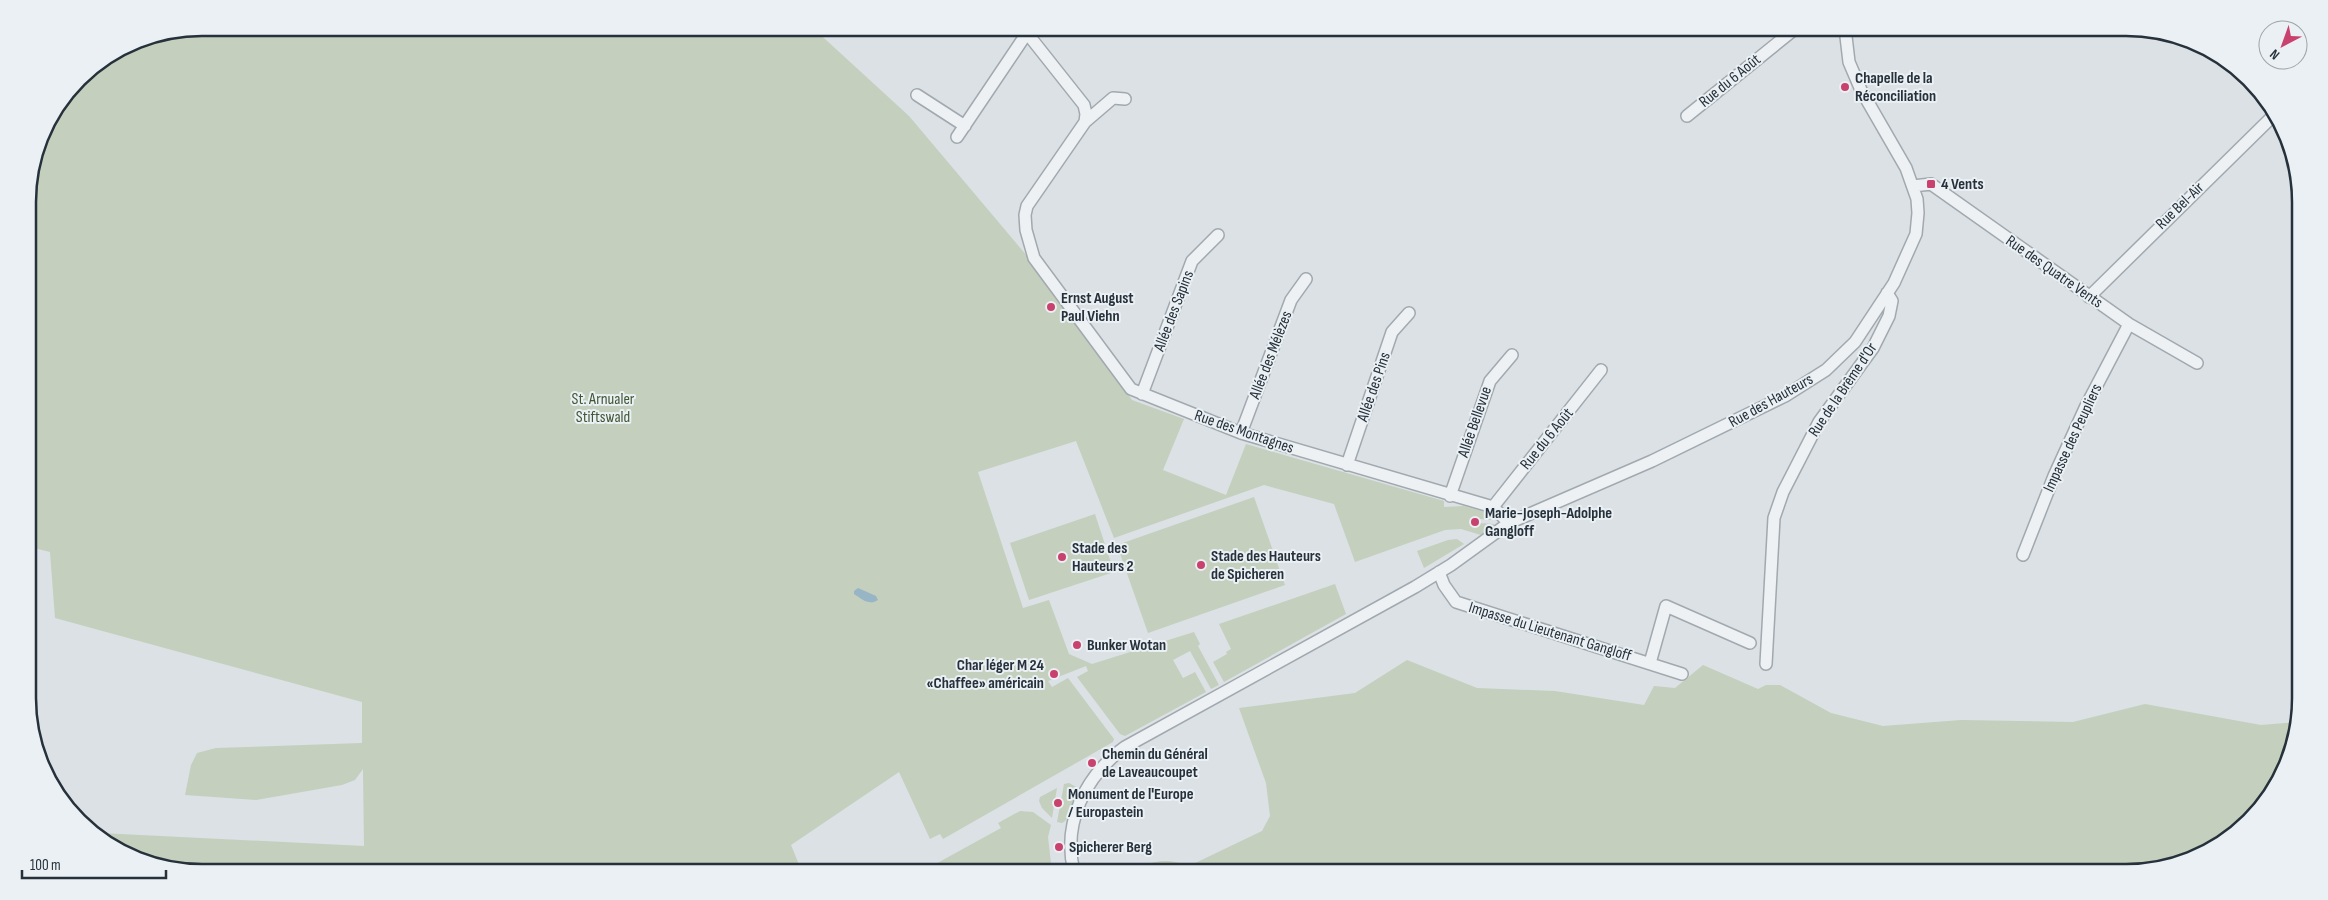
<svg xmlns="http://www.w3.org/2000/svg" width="2328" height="900" viewBox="0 0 2328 900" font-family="'Sofia Sans Condensed',sans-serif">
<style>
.green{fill:#c4cfbd}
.water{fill:#97b5c5}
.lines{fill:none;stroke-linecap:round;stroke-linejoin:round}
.minor-casing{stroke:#a1a9af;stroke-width:14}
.minor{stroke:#eef1f4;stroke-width:11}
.poi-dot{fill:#c9416d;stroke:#eaf0f3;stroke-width:2}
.labels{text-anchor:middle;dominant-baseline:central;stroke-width:4;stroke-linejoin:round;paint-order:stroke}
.poi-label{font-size:16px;font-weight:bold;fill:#26313b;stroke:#eaf0f3;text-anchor:start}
.street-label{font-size:16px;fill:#26313b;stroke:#eaf0f3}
.park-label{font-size:16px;fill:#405634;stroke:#eaf0f3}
.rim{fill:none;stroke:#26313b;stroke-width:2.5}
</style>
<rect width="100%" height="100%" fill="#dbe1e5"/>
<path class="green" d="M202,28H813L909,116L1038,269L1132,400L1184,419L1163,470L1226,495L1246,444L1444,501V507L1464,506L1496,515L1491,520L1470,518L1471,526H1479V523L1494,524V526L1481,535L1461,529L1445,530L1355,562L1334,504L1264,485L1114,538L1076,441L978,472L1023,608L1049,600L1069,654L1092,664L1194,632L1200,644L1198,646L1219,685L1211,689L1190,651L1173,660L1183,678L1195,672L1206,692L1125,736L1120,734L1077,677L1088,671L1086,666L1048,681L1052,687L1068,678L1114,739L1113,742L943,839L940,834L930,839L899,772L791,845L802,872H202L145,863L100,833L364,846L363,769L355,780L342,785L256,800L185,795L191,765L197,753L216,748L362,743V702L55,618L50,552L30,547L28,190L46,124L87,71L135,41Z
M1254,497L1285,585L1148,633L1117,545Z
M1095,514L1114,572L1029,600L1010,543Z
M1457,539L1464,544L1424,568L1417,551L1448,540Z
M1335,584L1346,614L1224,682L1213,662L1227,654L1226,652L1231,649L1219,624Z
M1407,660L1477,688L1555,691L1644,705L1654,686L1675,688L1703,665L1758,689L1766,685H1780L1831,713L1883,726L1961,720L2073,722L2145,704L2261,725L2297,722L2291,755L2265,804L2232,837L2183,863L2137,872H1139L1140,866C1161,860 1169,859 1189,866L1262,831L1270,816L1266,783L1239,708L1355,693Z
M1069,783L1076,787C1078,797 1071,819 1062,823L1057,822L1064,784Z
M1057,788L1052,818L1042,808L1039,801L1040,797Z
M1020,811L1033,812L1051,825L1048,837L1052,872H921L1001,828L998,823Z"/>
<path class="water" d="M858,588L876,596L878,600C869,606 862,599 854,594V591Z"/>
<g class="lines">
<defs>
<path id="minor" d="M1023,28L1084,105L1086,114L1085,122L1027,206L1025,215L1026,230L1034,258L1131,389L1241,433L1493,507L1509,523
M917,95L965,126
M1687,116L1796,28
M1085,122L1113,98L1125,99
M957,137L1027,33
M1913,186L1931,184L2129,324L2197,363
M2089,297L2273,116
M1142,394L1192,261L1218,235
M1241,433L1291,300L1306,279
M1347,465L1392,332L1409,313
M1450,496L1490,381L1512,355
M1493,507L1601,370
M2023,555L2054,476L2086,406L2129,324
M1439,572L1444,585L1456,602L1682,674
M1650,663L1666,606L1750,643
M1766,664L1774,518L1783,492L1819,422L1873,348L1889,316L1892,301L1887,293
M1074,872C1062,823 1085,776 1125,747L1415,587L1451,565L1509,523L1652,461L1785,396L1826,370L1855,342L1894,283L1916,234L1918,213L1917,199L1906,168L1861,90L1849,62L1845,28"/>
</defs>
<use href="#minor" class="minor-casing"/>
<use href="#minor" class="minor"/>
</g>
<g class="poi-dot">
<circle cx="1845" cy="87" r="5"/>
<rect x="1926" y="179" width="10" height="10" rx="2.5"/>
<circle cx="1051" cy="307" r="5"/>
<circle cx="1475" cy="522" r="5"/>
<circle cx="1062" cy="557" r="5"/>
<circle cx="1201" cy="565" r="5"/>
<circle cx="1077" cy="645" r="5"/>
<circle cx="1054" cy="674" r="5"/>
<circle cx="1092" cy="763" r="5"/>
<circle cx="1058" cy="803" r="5"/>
<circle cx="1059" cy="847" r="5"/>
</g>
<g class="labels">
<g class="poi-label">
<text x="1855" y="78">Chapelle de la<tspan x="1855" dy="18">Réconciliation</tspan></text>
<text x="1941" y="184">4 Vents</text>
<text x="1061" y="298">Ernst August<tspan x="1061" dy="18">Paul Viehn</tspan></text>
<text x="1485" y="513">Marie-Joseph-Adolphe<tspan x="1485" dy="18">Gangloff</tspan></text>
<text x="1072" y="548">Stade des<tspan x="1072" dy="18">Hauteurs 2</tspan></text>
<text x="1211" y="556">Stade des Hauteurs<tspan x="1211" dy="18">de Spicheren</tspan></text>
<text x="1087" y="645">Bunker Wotan</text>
<text x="1044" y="665" text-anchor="end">Char léger M 24<tspan x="1044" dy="18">«Chaffee» américain</tspan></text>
<text x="1102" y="754">Chemin du Général<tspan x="1102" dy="18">de Laveaucoupet</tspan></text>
<text x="1068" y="794">Monument de l'Europe<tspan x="1068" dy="18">/ Europastein</tspan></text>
<text x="1069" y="847">Spicherer Berg</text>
</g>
<g class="street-label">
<text transform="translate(1730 81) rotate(-39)">Rue du 6 Août</text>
<text transform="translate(2180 206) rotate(-44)">Rue Bel-Air</text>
<text transform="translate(2054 272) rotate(35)">Rue des Quatre Vents</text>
<text transform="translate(1174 311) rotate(-69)">Allée des Sapins</text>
<text transform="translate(1271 355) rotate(-69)">Allée des Mélèzes</text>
<text transform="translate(1374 387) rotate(-71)">Allée des Pins</text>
<text transform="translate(1843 390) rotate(-56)">Rue de la Brême d'Or</text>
<text transform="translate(1771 401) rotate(-29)">Rue des Hauteurs</text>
<text transform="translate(1475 422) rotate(-71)">Allée Bellevue</text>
<text transform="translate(1244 432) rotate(19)">Rue des Montagnes</text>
<text transform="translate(2073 438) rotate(-65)">Impasse des Peupliers</text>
<text transform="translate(1547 439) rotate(-51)">Rue du 6 Août</text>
<text transform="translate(1550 632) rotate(17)">Impasse du Lieutenant Gangloff</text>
</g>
<g class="park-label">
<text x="603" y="399">St. Arnualer<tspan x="603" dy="18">Stiftswald</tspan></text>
</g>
</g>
<path d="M0 0H2328V900H0ZM202 36H2126A166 166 0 0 1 2292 202V698A166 166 0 0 1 2126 864H202A166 166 0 0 1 36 698V202A166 166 0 0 1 202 36Z" fill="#eaf0f3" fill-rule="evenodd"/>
<path class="rim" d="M202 36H2126A166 166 0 0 1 2292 202V698A166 166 0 0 1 2126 864H202A166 166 0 0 1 36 698V202A166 166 0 0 1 202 36Z"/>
<g transform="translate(2283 45) rotate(221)"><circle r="24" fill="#eaf0f3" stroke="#9ca4a9"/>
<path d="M0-4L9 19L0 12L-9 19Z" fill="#c9416d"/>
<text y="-8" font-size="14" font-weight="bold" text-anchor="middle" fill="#26313b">N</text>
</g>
<path d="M22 870v8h144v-8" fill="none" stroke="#26313b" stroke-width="2.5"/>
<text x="30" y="870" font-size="15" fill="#26313b" stroke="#eaf0f3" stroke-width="4" paint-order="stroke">100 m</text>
</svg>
